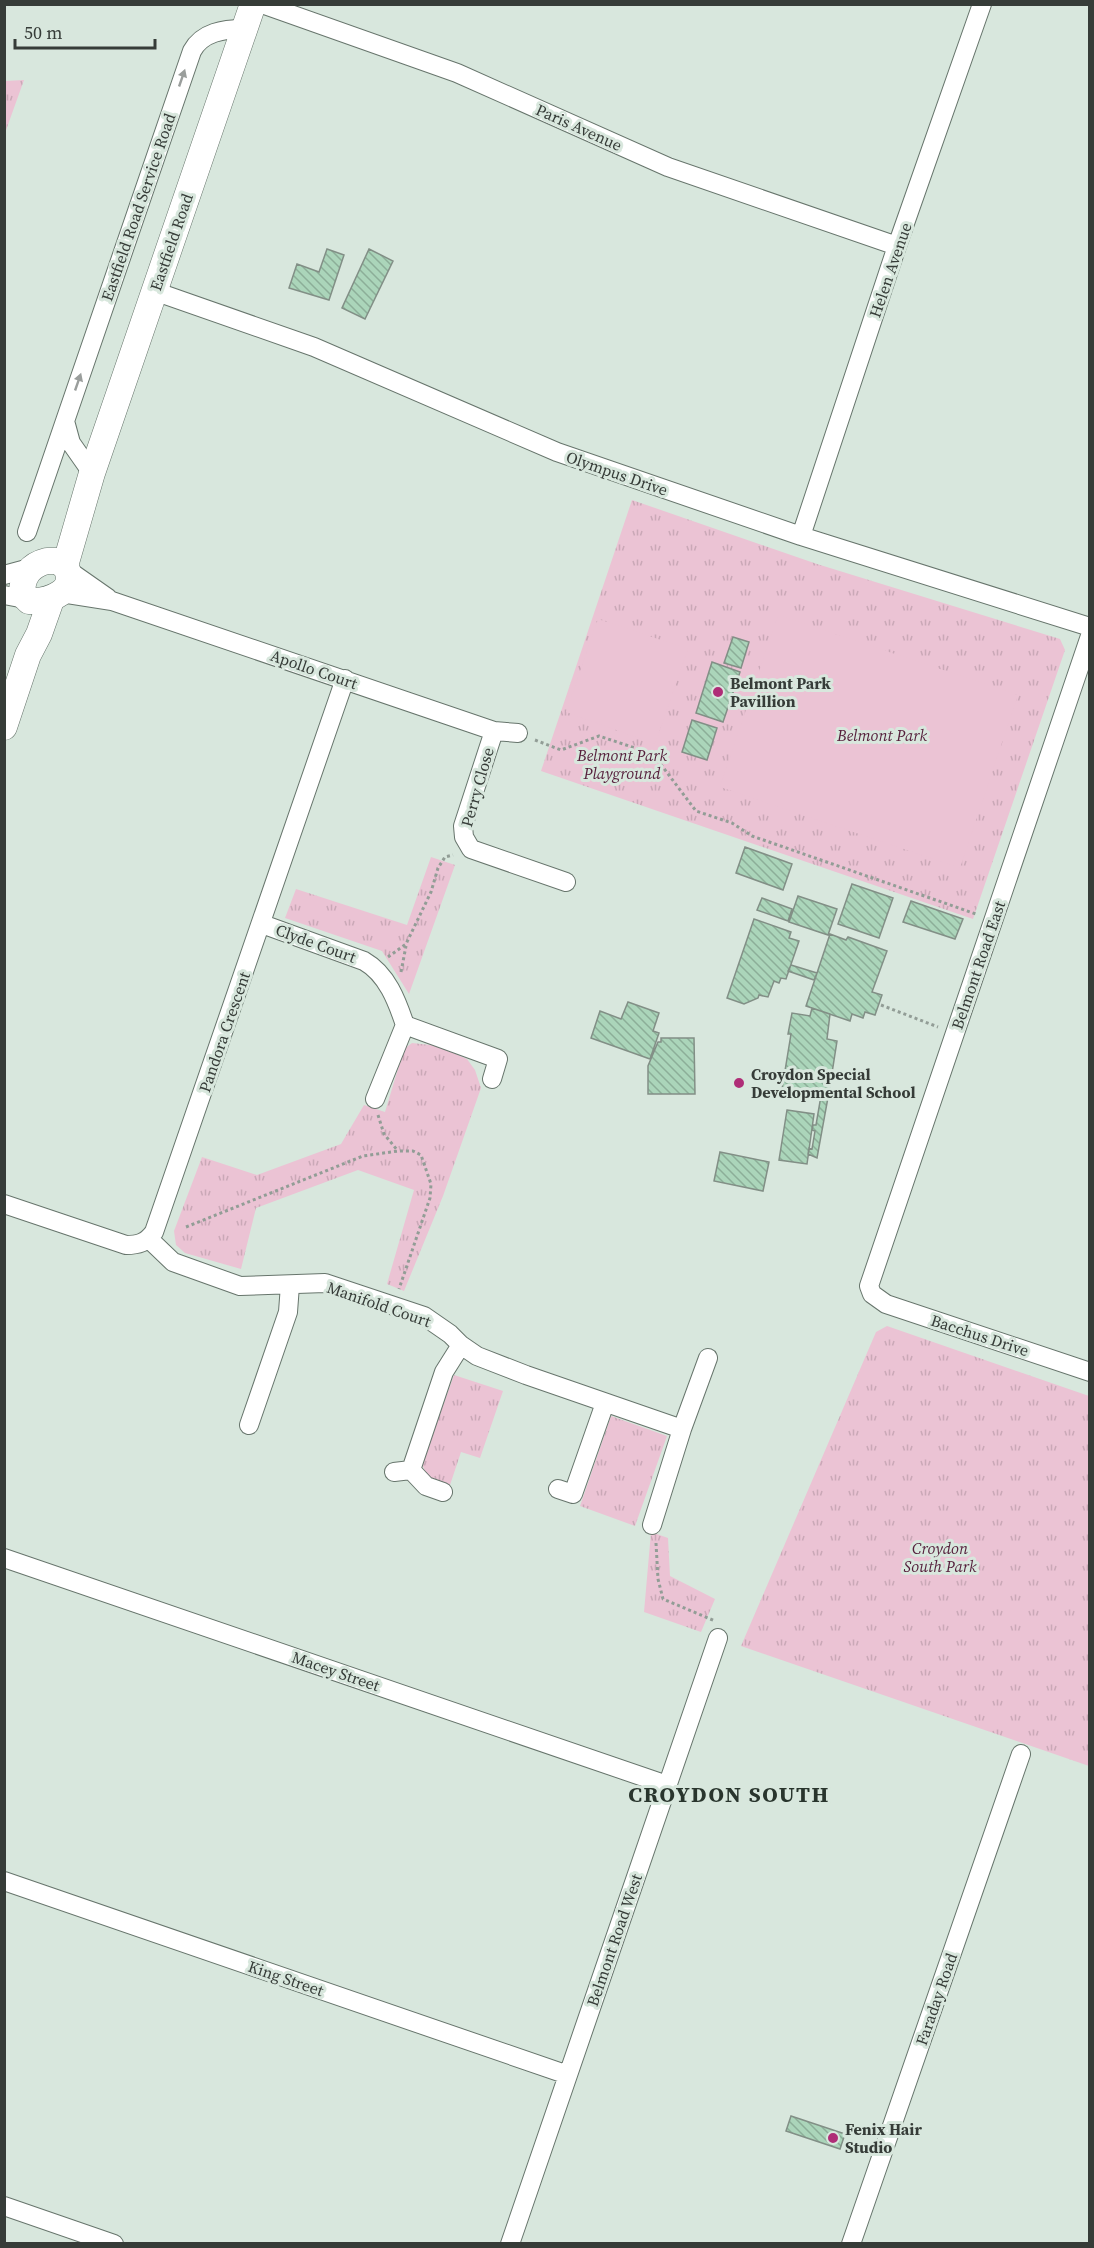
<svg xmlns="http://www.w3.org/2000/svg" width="1094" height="2248" viewBox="0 0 1094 2248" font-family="'Source Serif 4',serif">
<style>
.park{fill:url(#park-tufts)}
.garden{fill:#ebc3d4}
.building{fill:url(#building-back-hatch);stroke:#828f86;stroke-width:1.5}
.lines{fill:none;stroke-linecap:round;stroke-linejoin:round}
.minor-casing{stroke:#67756c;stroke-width:20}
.secondary-casing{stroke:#67756c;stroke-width:27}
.path{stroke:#929d96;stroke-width:3;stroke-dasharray:3 3;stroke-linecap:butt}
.minor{stroke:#fff;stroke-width:18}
.secondary{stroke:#fff;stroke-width:26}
.oneway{fill:#9a9e9c}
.poi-dot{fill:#af2d77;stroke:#d8e7dd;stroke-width:2}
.labels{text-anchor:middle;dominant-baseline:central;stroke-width:6;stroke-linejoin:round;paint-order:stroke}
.street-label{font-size:16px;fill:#363c38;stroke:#d8e7dd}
.poi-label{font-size:16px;font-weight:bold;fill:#363c38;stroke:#d8e7dd;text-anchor:start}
.park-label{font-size:16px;font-style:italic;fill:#551e3b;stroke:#d8e7dd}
.district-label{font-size:22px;font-weight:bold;letter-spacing:1.5px;fill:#29352d;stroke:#d8e7dd}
</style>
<defs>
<pattern id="park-tufts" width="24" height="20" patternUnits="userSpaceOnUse" patternTransform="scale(1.5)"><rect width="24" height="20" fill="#ebc3d4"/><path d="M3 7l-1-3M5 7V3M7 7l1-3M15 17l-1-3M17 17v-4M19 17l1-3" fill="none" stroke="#caa8b7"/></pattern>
<pattern id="building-back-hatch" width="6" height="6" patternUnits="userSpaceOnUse" patternTransform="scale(1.5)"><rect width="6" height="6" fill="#abd5ba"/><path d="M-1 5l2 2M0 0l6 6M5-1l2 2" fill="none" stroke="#8cae98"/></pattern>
</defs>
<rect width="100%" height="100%" fill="#d8e7dd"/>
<path class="park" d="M24,80L5,133V81Z
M632,500L817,564L1060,639L1065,650L973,919L541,771Z
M431,857L455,865L409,994L382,951L285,918L296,889L407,925Z
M412,1043L439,1046L467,1059L475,1070L481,1088L443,1196L404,1291L387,1284L414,1190L358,1170L256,1208L241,1269L185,1253L176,1245L174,1231L202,1157L257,1175L341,1144L364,1105L385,1112L404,1049Z
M887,1326L1089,1396V1766L741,1646L876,1332Z
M454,1375L503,1391L480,1458L461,1452L450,1485L428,1478L422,1464Z
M611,1416L667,1436L635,1526L580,1506Z
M651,1532L668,1538L670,1576L715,1599L701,1632L644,1612Z"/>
<path class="garden" d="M778,615L1018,695L960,868L720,787Z
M598,619L688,649L655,744L566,712Z"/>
<path class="building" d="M327,249L344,255L329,300L289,288L297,264L319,272Z
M369,249L393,261L365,319L342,308Z
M733,637L749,642L741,668L724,663Z
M712,662L740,672L723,722L696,713Z
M692,720L717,728L707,760L682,752Z
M745,847L792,864L783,890L736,873Z
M852,884L893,898L879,938L838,924Z
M798,896L837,909L828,935L789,922Z
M762,898L792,909L788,921L757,910Z
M911,901L963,919L955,939L903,922Z
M754,919L791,932L789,938L799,941L786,979L781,978L779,983L774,981L768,997L759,995L758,998L744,1004L727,998Z
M830,934L846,940L848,937L887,951L872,992L882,995L875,1015L865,1012L863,1018L852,1014L850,1021L806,1006Z
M791,965L817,973L814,980L788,971Z
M628,1002L659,1013L653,1031L659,1033L650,1059L591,1038L600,1011L621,1019Z
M812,1008L830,1014L827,1039L837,1041L829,1092L818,1090V1094L782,1089L791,1034H788L792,1013L810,1016Z
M661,1038H694L695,1094H648V1066L658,1042H661Z
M822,1090L829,1092L817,1158L808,1154L809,1148L812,1149L815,1131L812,1130L813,1125H816Z
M787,1110L814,1114L807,1164L779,1160Z
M720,1152L769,1162L763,1191L714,1181Z
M791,2116L845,2134L840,2149L786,2131Z"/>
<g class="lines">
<defs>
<path id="minor" d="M262,4L457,73L668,167L897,246
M154,291L314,347L557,452L801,536L1090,627
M92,473L71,443L65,421L192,51C202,32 224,29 244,29
M27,532L65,421
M801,536L897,246L982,4
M68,570L108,598
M4,575L30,568
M61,593L112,601L494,731L518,733
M4,595L25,599
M1090,636L869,1286L872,1294L886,1304L1090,1372
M494,731L463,826L464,837L471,849L566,882
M262,924L364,961C387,974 397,1001 405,1025L498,1059L492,1079
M375,1099L405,1025
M4,1204L126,1245C138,1245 146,1243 154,1232L345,679
M149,1239L173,1262L240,1286L325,1283L424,1316L450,1334L461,1345L477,1356L526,1375L682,1429
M249,1425L288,1312L290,1285
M411,1470L444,1372L461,1345
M394,1472L411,1470L426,1486L443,1492
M558,1489L573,1494L605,1403
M652,1525L682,1429L708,1358
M4,1558L667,1785
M4,1881L568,2075
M4,2206L114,2244
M510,2244L718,1638
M851,2244L1021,1754"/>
<path id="secondary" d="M47,561H57L65,566C80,591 49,602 29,601L22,594C22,576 30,565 47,561Z
M65,566L92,473L253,4
M4,727L28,655L39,634L51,600"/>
</defs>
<use href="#minor" class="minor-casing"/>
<use href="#secondary" class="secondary-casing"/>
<path class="path" d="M535,740L561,750L599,736L653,754L696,811L732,823L752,836L976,914
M388,957L406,944L431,892L438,868L445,857L453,855
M401,972L406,946
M881,1005L938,1027
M378,1115L384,1134L398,1151
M186,1227L363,1156L398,1151H413L421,1155L431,1184L430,1198L399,1289
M656,1543L658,1579L663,1599L715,1621"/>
<use href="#minor" class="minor"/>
<use href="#secondary" class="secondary"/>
</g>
<defs><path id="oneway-solid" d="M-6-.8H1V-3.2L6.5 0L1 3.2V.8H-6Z" transform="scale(1.5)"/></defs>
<g class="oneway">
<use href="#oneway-solid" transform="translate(182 78) rotate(-71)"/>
<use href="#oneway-solid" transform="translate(78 382) rotate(-71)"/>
</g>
<g class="poi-dot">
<circle cx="718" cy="692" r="6"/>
<circle cx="739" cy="1083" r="6"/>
<circle cx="833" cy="2138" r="6"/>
</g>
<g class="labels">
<g class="street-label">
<text transform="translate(579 127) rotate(24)">Paris Avenue</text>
<text transform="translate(138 207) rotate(-71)">Eastfield Road Service Road</text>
<text transform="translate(171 242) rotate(-71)">Eastfield Road</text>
<text transform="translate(890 270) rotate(-71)">Helen Avenue</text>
<text transform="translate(617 473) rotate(19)">Olympus Drive</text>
<text transform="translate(314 669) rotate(19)">Apollo Court</text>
<text transform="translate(477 787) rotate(-74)">Perry Close</text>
<text transform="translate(316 943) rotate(20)">Clyde Court</text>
<text transform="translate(978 965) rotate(-71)">Belmont Road East</text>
<text transform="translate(224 1032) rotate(-71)">Pandora Crescent</text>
<text transform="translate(379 1304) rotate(19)">Manifold Court</text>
<text transform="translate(980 1335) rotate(18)">Bacchus Drive</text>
<text transform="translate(336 1671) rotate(19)">Macey Street</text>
<text transform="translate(614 1940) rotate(-71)">Belmont Road West</text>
<text transform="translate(286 1978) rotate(19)">King Street</text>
<text transform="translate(936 1999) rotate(-71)">Faraday Road</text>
</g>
<g class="poi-label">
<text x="730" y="683">Belmont Park<tspan x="730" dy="18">Pavillion</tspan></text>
<text x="751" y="1074">Croydon Special<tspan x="751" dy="18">Developmental School</tspan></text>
<text x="845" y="2129">Fenix Hair<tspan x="845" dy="18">Studio</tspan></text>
</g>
<g class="park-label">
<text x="882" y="735">Belmont Park</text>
<text x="622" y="755">Belmont Park<tspan x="622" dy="18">Playground</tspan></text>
<text x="940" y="1548">Croydon<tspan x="940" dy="18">South Park</tspan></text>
</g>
<g class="district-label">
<text x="729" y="1794">CROYDON SOUTH</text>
</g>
</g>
<rect width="1094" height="2248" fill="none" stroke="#363c38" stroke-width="12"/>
<path d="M15 39v9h140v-9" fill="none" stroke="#363c38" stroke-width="3"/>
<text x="24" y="39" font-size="18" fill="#363c38" stroke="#d8e7dd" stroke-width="4.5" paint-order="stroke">50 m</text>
</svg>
